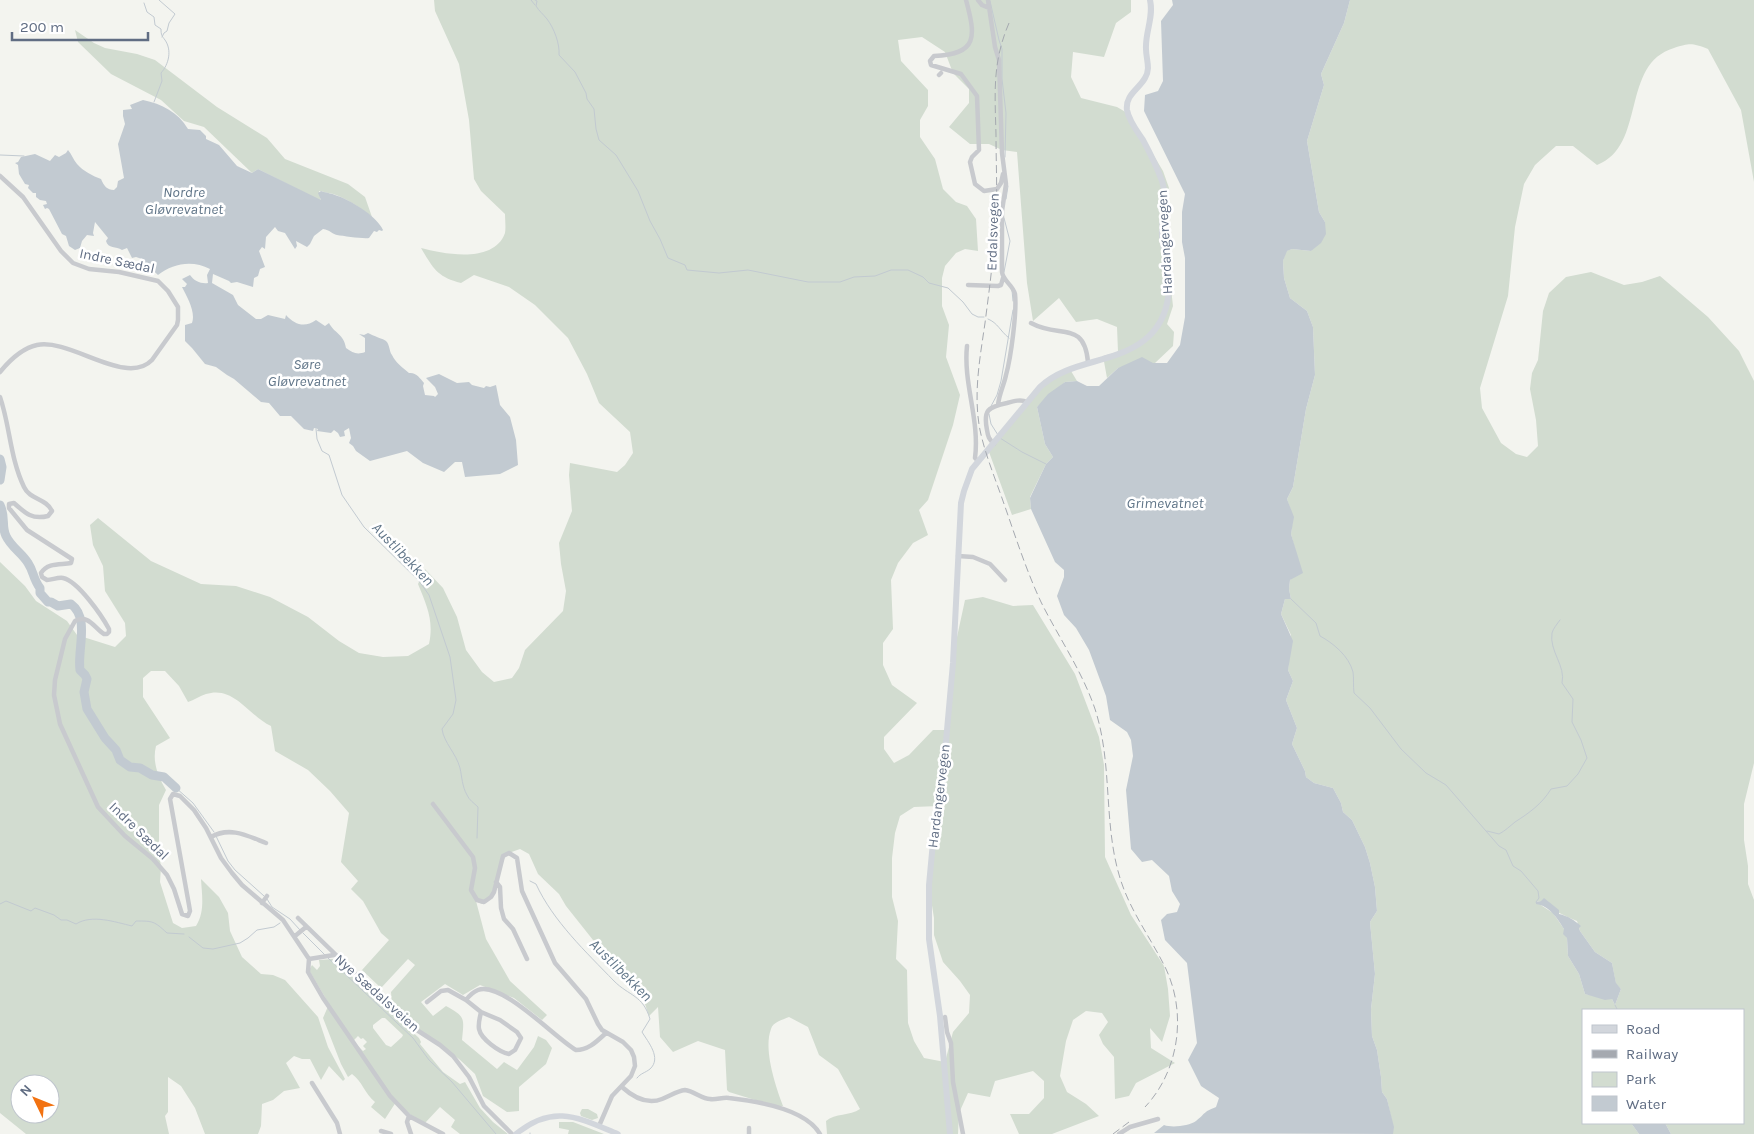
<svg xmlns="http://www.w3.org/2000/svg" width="1754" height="1134" viewBox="0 0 1754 1134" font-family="Karla,sans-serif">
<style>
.green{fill:#d2dcd0;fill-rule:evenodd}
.water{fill:#c2cad1}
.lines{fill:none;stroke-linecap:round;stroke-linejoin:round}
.stream{stroke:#c2cad1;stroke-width:1}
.river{stroke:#c2cad1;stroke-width:9}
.street{stroke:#c8cace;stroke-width:4.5}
.secondary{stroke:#d2d6dc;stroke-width:5.5}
.primary{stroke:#d2d6dc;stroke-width:6}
.rail{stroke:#a5a9b0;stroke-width:1;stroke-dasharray:8 4;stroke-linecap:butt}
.labels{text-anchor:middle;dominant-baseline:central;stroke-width:5;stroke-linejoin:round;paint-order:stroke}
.street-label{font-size:14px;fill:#606d83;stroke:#fff}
.water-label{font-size:15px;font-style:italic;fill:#607588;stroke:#fff}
</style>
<rect width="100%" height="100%" fill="#f3f4ef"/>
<path class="green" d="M434,0H1131V12L1116,23L1104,57L1073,52L1071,77L1081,98L1117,107L1129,114L1163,171L1169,188L1166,244L1173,306L1167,324L1174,332L1173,346L1155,363L1118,368L1107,378L1103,356L1118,352L1117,327L1097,319L1076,322L1059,298L1033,321L1027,283L1017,152L1002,150L989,144H970L949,127L969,103V89L953,73L945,52L922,37L898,40L901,61L928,90V106L920,120V137L935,159L943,189L956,202L967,206L976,219L978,251L965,249L956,253L945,266L942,278V306L949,325L946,357L960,395L953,425L928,500L919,510L928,535L913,543L898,563L891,580L893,629L883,643V665L892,685L917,703L884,737V749L894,763L909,755L933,730H947L957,637L965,600L983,597L1013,606L1033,605L1075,674L1099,737L1104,765L1105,857L1131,915L1164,966L1168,989L1170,1016L1162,1042L1150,1028L1151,1048L1175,1063L1136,1083L1129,1096L1115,1099L1114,1057L1103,1044L1099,1035L1108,1022L1102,1013L1086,1011L1073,1020L1066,1041L1060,1076L1067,1092L1086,1104L1099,1116L1052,1134H1019L1010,1114H1029L1044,1098V1081L1033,1071L995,1081L990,1097L968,1093L959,1113L958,1134H827L826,1121C835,1113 850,1116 860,1109L838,1069L819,1055L808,1027L789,1017C782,1020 773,1022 771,1029C763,1050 776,1087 783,1106H775L729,1092L727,1090L725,1050L698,1041L673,1052L660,1037L658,1007L649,1016L643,998L593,940L566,906L559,894L538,874L529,854L520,849L506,854L490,898L482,904L476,901L486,939L510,981L547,1015L542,1020L514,998L480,985L463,995L445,984L421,1002L433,1016L446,1006C466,1017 464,1018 462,1040L497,1069L504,1062L517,1070L534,1047L538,1036L546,1040L552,1048L546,1064L519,1087V1111L507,1112L483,1096L475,1074L459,1059L397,1013L392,1004L391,992L415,965L408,959L381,988L362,970L389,940L381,933L363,901L351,889L358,881L341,862L349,813L330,791L308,770L275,751L271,726C249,716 234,685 206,694C200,696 194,700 188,702L179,686L165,671H151L143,678V697L170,738L156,746C152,762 158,776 166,790L159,805V853L161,867L160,882L173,923L182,928L196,926C205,912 202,896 201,879L219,897L228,913L230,931L242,957L261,974L273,975L285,980L318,1017L328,1047L345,1079L343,1081L329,1066L321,1080L310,1059H302L294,1056L286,1063L300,1088L284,1091L273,1100L262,1104L261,1126L258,1134H205L195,1108L181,1086L168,1077V1112L165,1116L169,1134H26L0,1113V562L25,586L36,601L67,621L77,635L115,647L126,636L125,623L105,591L103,566L93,545L90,525L98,518L151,561L201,584L236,586L270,597L308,617L339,641L359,653L383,657L408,656L429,644C434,621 427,606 418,584L425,569L443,588L457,617L466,650L482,672L494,682L512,678L519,668L525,650L563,611L566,591L561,564L559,543L572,511L569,475L570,463L617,472L625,465L633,453L630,432L599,403L587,374L568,338L535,305L509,287L474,275L461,283C437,277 433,268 421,248C444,254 494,264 505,233C506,228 505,219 505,214L481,191L474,179L469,120L459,64L435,11ZM938,806L930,893L934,918V935L943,962L960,981L970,995L969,1013L953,1032L945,1062L924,1058L914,1041L908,1023L907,970L896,959L898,921L892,897V858L895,833L900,816L914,807ZM20,1084H50V1114H20Z
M1350,0H1754V182L1741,110L1708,49C1692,43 1690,43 1674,48C1620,64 1647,146 1597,165L1573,146H1556L1535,165L1524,184L1515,227L1508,296L1480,388L1482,408L1501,443L1516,454L1527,457L1538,446L1536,420L1530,389L1532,373L1538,360L1543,311L1549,293L1566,277L1591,272L1624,285L1642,282L1660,276L1708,317L1739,351L1754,381V763L1744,804V840L1748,866V884L1754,900V1134H1671L1665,1123H1743V1010H1583V1123H1631L1639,1134H1393V1126L1387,1099L1382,1092L1381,1077L1377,1050L1372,1036L1371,1009L1375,974L1370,922L1377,911L1375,887L1370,863L1365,847L1352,820L1343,812L1341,803L1333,788L1314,783L1306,777L1305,771L1292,744L1297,728L1286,700L1293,681L1288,670L1291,635L1281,614L1285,599H1291L1289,589L1290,580L1294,576L1296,553L1291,534L1293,517L1287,499L1293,487L1306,409L1315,375L1313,327L1307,311L1290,298L1284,278L1283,261L1286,251L1292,249L1311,251L1325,222L1319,212L1307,141L1324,85L1321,74L1344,23ZM1541,901C1553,910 1564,916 1577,921L1580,931L1595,952L1612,963L1616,984L1621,989L1615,1005L1612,999L1585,994L1579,974L1568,956L1567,938L1564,929L1553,913L1536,902Z
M75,30L94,43L105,48L137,54L155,60L217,107L267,138L285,159L348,184L365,197L372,217C361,208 349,200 336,195C331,193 326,193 321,191H319L321,201L258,169L252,173L204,127L184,121L161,100L111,74L78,42Z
M1071,371L1077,381L1065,382L1037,407L1045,444L1053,457L1046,464L1030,497L1031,509L1012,515L989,452L1041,389L1055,378Z
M333,959L419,1038L421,1042L420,1044L443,1072L460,1084L465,1082L480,1108L493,1122L508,1134H460L451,1127L455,1120L440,1107L425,1123L411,1115L396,1102L385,1119L371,1107L375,1102C365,1094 362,1081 352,1074L348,1077L341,1064L323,1018L329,1004L309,970L312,965L317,970L320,966L319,960ZM382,1018H385L403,1035L402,1037L391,1047L386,1045L373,1028V1025ZM358,1036L361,1039L363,1038L367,1042L363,1046L366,1049L363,1051L353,1041Z
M582,1109H588L597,1114L598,1118L592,1120L581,1116L580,1113Z
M559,1122H573L604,1134H568L569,1130L559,1128Z"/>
<path class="water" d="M1172,0H1350L1344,23L1321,74L1324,85L1307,141L1319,212L1325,222L1326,234L1321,243L1311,251L1292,249L1287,251L1283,261L1284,278L1290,298L1307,311L1313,327L1315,375L1306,409L1293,487L1287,499L1294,517L1291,534L1303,573L1290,580L1289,589L1291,599H1285L1281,614L1293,641L1288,670L1293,681L1286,700L1297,728L1292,744L1305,771L1306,777L1314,783L1333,788L1341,803L1343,812L1352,820L1365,847L1370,863L1375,887L1377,911L1370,922L1375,974L1371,1009L1372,1036L1377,1050L1381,1077L1382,1092L1387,1099L1394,1127L1393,1134L1154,1133L1164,1125C1172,1128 1189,1126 1196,1121C1206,1113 1203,1112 1216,1107L1219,1098L1201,1086L1188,1060L1197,1043L1187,963L1165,940L1161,920L1167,914L1177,912L1180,904L1172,891L1169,876L1152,860L1142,862L1131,849L1126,790L1133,756L1131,740L1127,732L1110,720L1106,696L1089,650L1076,628L1064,615L1057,596L1064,577V570L1055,562L1031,509L1030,498L1046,464L1053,457L1045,444L1037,407L1048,394L1065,382L1077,381L1087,386H1099L1118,368L1142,357L1153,363H1167L1180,345L1185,317V258L1182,242V212L1185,194L1144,111L1145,95L1158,91L1163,81L1161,21L1173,5Z
M143,100C162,104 178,112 188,129L200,130L206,136V139L219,145L237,166L252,173L258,169L321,200L318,193L321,191C327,193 330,193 335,195C349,199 377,216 383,230L382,231L379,230L377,232L374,231L369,238C363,239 344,236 337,235C332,234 330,230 323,229L314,236L310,244L307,247L296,241L297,246L295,249L285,233L278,231L275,227L266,237L265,249L262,247L259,251L265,267L260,269L258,276L254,278L253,287L237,282L231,283L229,281L213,274L212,283L233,295L238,305L256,319H261L268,315L285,319L286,315C295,325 305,328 316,320L325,326L329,323C334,333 344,334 346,348C353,353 357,355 365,352V338L359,334L364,335L368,333C373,336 384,339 386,341C390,345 389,351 392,355C395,362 403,368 409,373C416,372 420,378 424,383L423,386L425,395L434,396L435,397L438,394L435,387L426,378L439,374L457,383L469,382L472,385L484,388L486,386L490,387L496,385L500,405L510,417L516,440L518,465L500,474L465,477L462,462H455L444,472L423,463L407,451L370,461L356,451L353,446L349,443L351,438L349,428L344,431L345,436L340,437L338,433L334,430L331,433L317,431L318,429L314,428L313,431L304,429L291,416H280L269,403L261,402L234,379L227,375L216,367L205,364L192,348L185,341V325L192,323C196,312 187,297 182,287H185L187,284L182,279L190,275C194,281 201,284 208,283L207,275L210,269C193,260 173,263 158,275L145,263V260L136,257L132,258L127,248L122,250C116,246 108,249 106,241L108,238L95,222L93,233L94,236L87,235L82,241L80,248L75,250L69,246L66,236L62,234L49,209L47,208L45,209L43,205L47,204L46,201L40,200L36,197V193H33L28,188L29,185L25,184L19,174L18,165L15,163L18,162L21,157L35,154L50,161L55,155L59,157L66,153L68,150C72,155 73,159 77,164C83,171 93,176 101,179C104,186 107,190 114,190L117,187L118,181L124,178L118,144L125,124L123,116V110L132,109L130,105Z
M1544,898L1559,910V914C1568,916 1574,920 1581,926L1579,928L1580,931L1595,952L1612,963L1616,983L1621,989L1615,1005L1612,999L1605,1000L1585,994L1579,974L1568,956L1567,938L1563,934L1564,929C1557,918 1550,906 1536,904V902L1541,901Z
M1631,1123H1665L1671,1134H1639Z"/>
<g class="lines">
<path class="stream" d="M159,0L175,14L169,23L167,31L164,33L162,37
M531,0L535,5
M535,0L537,1L536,6C539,11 543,14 547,19C554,28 560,44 559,55L575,72L586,93L587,99L594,109L596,129L599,140L616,155L638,191L650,221L660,239L668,258L685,265L687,270L719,273L748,270L808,282H840L854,277L875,276L891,270H908L923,277L929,283L948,288L963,302L972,314L978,317H984
M990,1L999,40L1002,49V79L1006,113L1005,157
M144,3L147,12L154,17L155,25L161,29C161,35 162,36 165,40C172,50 169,64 161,73L162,81L154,102
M0,155L24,156
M1006,199L1008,186
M1004,218L1010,241L1004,272
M1012,290L1013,301
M988,319C998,323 1000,331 1009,338
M990,408L997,395L1001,381L1013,310
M989,414L991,424L998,435
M316,429L317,439L322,451L329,455L342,495L364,527L419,581L429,595L450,657L456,700L453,714L442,729C444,743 456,753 460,768C462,777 462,786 467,795C469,800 474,803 478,807L477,838
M1000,438L1022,452L1046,464
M1291,599L1316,623L1320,636C1333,643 1349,656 1353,672C1354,678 1353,686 1354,693L1370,708L1401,749L1426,773L1446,785L1499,846L1506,850L1513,866L1521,871L1538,891L1539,898L1536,902
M176,788L193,803L214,832
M1487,831L1499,834C1505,831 1510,826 1515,822C1529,813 1542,804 1551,789L1567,786L1578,774L1587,758L1581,740L1572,722L1573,699L1562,683C1566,666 1549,651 1552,633C1553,629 1557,624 1560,620
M216,836L228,861L235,870L264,896
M530,881L536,884C553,921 586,952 614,981C629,996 643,995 650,1019L642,1032C648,1042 662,1058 650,1069C645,1073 641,1073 637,1078
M267,899L272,907L290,919L300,930
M0,904L6,901L31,911L35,908L54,915L61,920H67L76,924C92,914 115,922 132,926L136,921C153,921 154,921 167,933L184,934
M303,933L325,955
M189,937L203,948L213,949L240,943L248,938L257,930L274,927L280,923
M328,958L413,1038L429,1060L452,1082L496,1134
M1615,1005L1617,1009L1616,1010
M530,1134V1133"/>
<path class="river" d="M0,459L2,467L0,480
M0,505C6,517 1,526 6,536C11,547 22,553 28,563C34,572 33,579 40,588V593L48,602H51L58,606L71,604C90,618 77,650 80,670L85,675L87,679L84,692L87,709L105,738L116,750L120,760L130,767L140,768L152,775L164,777L176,788"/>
<path class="street" d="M966,0C976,37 978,54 934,56L930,61L931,65L961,74L977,96L979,150L972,157L970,162L975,184L984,191L997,189L1001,183L1003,174
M978,0L982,5L989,8
M988,0L995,47L999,60L1002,153L1006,184L1002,211V272C1003,281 1013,285 1015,294C1017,312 1011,357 1006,375C1004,385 999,394 998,405
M939,75L941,73
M0,176L23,197L61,251L73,263L89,269L119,272L158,281L168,291L178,307V320L177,325L152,360C126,387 71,338 37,345C23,348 9,361 0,372
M968,285L998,286L1001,285L1003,278
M1031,323C1060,339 1084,320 1088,362
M967,346C963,384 980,420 975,458L978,461
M0,397C10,426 10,458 24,487C30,500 46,498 52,511L48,516C32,520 25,513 14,503L9,504V508L27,530L72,559L71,563C61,565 48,562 41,573L42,577L47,580C52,580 58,577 63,578C78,581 102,616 109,629V632L107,634H104C94,628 89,614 75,621L65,639L55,680L54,695L60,724L98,807L125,836L153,859L167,875L174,889L182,914L188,916L190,911L189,905L170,799L173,794L180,796L194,810L206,828L221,858L232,873L242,885L283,920L309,959
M994,444C989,439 988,437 987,430C983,410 988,407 1007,403C1014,401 1021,399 1027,402
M958,556L973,557L990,564L1005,580
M433,804L473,857L475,868L471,890L477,900L484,902L491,897L494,892L503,856L509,853L517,858L522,891L555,963L586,999L598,1024L602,1030L623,1042L631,1050L634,1057L635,1066L631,1076L612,1096L599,1126
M211,837C230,826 248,836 266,843
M496,882L500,887L501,908L504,919L513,929L527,959
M262,903L267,896
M298,918L406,1023L440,1045L453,1056L469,1077L484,1106L512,1134
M295,936L306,927
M309,959L308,972L323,998L390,1096L409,1116L443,1134
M309,959L334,955
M466,1000C469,996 473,992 478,990C502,981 555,1038 576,1050C589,1050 597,1041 606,1033
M427,1002L441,991L448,990L466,1000L481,1012L500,1020L517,1032L521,1038L515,1050L509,1054C499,1052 481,1039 479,1029C478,1023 480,1017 481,1012
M945,1017L947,1032L951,1043L953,1082L963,1134
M312,1083L337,1123L340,1134
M622,1087C633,1097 647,1105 662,1099C670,1096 677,1091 685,1090C694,1091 702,1099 710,1099C716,1100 723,1097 729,1098C756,1101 806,1109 820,1134
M409,1116L407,1122L411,1134
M381,1131L391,1134
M749,1134V1128
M1119,1134L1130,1127L1158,1119"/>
<path class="secondary" d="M516,1134C554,1103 579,1118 618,1134"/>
<path class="primary" d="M950,1134L940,1016L929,939V885L933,842L943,775L953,663L961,503L964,491L972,469L1040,387C1068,361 1108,364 1139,344C1167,326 1173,294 1167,263C1165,252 1161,241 1162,230C1162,212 1168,198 1162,181C1157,167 1150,153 1143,140C1137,131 1129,121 1127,110C1125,95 1139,89 1145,78C1151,69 1146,59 1146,49C1145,32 1154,17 1150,0"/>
<path class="rail" d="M1009,23C992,63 995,93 996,135C996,167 998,200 995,232C993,262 989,292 985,323C980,358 973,394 980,430C985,454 995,478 1003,501C1015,535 1026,570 1041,602C1059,638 1082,671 1095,709C1113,764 1103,823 1120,878C1130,911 1151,938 1166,969C1187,1014 1179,1071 1145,1107
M1113,1134L1129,1122"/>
</g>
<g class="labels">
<g class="street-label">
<text transform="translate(993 232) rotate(-88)">Erdalsvegen</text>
<text transform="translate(1165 242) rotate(-93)">Hardangervegen</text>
<text transform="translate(117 261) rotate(12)">Indre Sædal</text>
<text transform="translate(939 796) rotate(-83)">Hardangervegen</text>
<text transform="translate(139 831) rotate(44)">Indre Sædal</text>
<text transform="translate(377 993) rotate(42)">Nye Sædalsveien</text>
</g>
<g class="water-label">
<text x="184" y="192">Nordre<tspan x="184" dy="17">Gløvrevatnet</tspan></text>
<text x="307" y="364">Søre<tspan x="307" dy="17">Gløvrevatnet</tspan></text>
<text x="1165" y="503">Grimevatnet</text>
<text transform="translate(403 554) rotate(46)">Austlibekken</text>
<text transform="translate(621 970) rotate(45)">Austlibekken</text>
</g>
</g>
<rect x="1582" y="1009" width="162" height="115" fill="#ffffff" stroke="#bfc5cd"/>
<rect x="1592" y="1025" width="25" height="8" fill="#d2d6dc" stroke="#bfc5cd"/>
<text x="1626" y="1034" font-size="15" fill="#606d83">Road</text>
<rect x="1592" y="1050" width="25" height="8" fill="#a5a9b0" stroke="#bfc5cd"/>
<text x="1626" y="1059" font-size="15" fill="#606d83">Railway</text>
<rect x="1592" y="1072" width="25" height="15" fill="#d2dcd0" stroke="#bfc5cd"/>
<text x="1626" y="1084" font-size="15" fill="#606d83">Park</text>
<rect x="1592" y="1096" width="25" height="15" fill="#c2cad1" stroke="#bfc5cd"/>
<text x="1626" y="1109" font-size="15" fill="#606d83">Water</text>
<g transform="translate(35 1099) rotate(313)"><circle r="24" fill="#ffffff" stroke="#bfc5cd"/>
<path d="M0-4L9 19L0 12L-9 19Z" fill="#f27211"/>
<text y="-8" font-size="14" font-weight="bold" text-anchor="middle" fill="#606d83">N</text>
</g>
<path d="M12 32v8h136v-8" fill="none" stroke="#606d83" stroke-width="2.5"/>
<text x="20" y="32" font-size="15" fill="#606d83" stroke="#ffffff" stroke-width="4" paint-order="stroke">200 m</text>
</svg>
